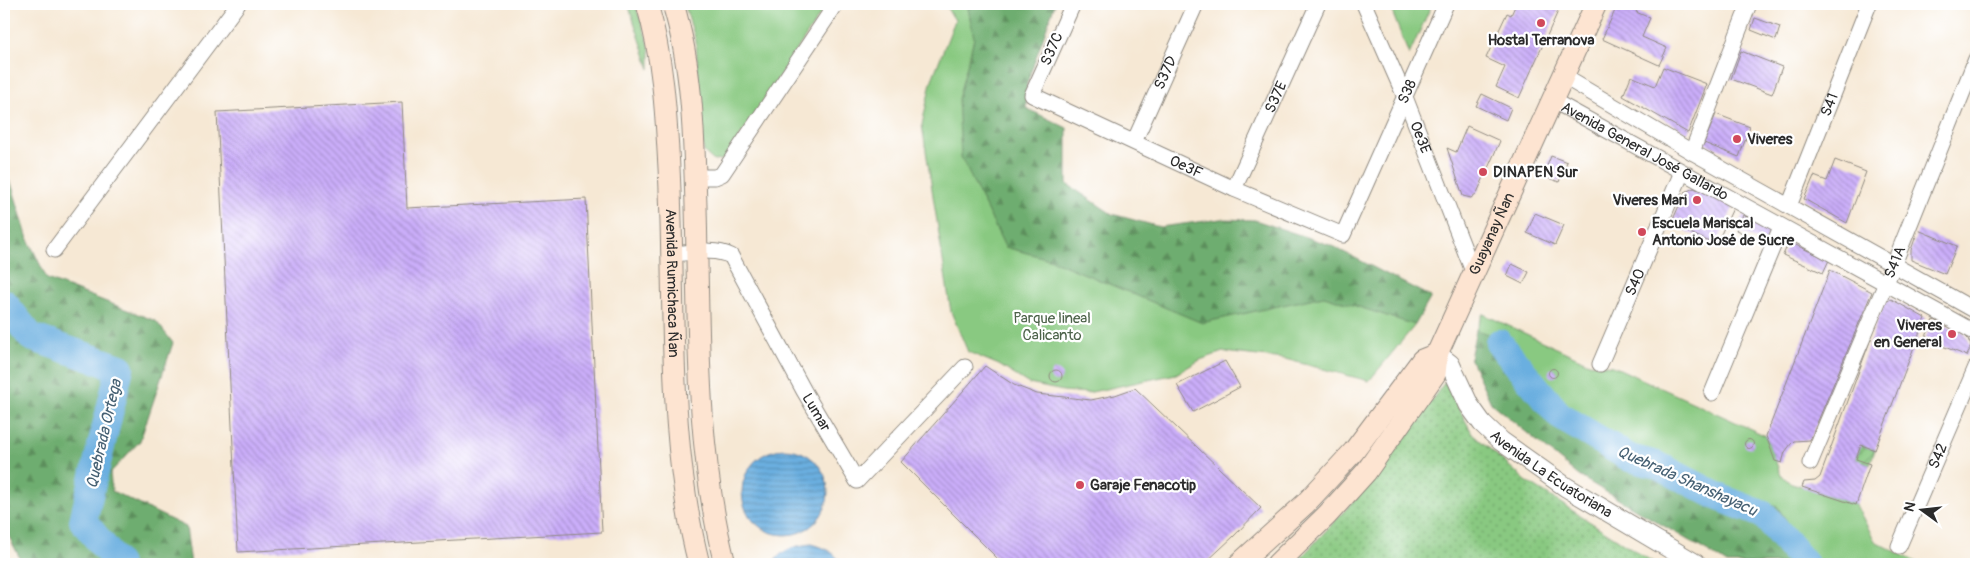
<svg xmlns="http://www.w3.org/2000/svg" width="1980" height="568" viewBox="0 0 1980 568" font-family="Pangolin,sans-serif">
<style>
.grass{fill:url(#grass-dots);stroke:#5a7a56}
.forest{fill:url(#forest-firs);stroke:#4c6c4d}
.park{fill:#89c981;stroke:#5a7a56}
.garden{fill:url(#garden-furrows);stroke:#5a7a56}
.water{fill:url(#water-rules);stroke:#4b6d86}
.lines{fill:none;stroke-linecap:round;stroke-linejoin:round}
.river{stroke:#6bafe0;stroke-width:28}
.building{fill:url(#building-back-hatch)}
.minor-casing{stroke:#908a80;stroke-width:17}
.tertiary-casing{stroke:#908a80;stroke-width:21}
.secondary-casing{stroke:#908a80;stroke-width:23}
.minor{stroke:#fff;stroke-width:15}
.tertiary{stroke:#fff;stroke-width:19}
.secondary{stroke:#fde4d1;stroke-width:21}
.poi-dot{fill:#d1495b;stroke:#fff;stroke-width:2}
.labels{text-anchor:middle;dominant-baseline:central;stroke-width:4.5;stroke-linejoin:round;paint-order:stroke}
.poi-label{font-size:15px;font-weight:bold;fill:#2b2b2b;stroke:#fff;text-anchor:start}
.street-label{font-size:15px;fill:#2b2b2b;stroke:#fff}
.park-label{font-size:15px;fill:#4c6249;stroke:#fff}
.water-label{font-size:16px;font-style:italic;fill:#456073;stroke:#fff}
</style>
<defs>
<pattern id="grass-dots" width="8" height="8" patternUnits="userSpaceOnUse" patternTransform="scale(1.25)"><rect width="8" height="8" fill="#89c981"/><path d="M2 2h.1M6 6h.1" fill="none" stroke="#70a36a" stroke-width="1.8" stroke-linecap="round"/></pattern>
<pattern id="forest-firs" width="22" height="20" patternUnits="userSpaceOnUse" patternTransform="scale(1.25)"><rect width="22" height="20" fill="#6ead6f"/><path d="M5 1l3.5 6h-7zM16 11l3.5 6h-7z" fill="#5b8d5b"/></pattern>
<pattern id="garden-furrows" width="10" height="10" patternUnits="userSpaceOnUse" patternTransform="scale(1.25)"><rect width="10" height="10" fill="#89c981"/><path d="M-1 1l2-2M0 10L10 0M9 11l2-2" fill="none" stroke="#70a36a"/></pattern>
<pattern id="water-rules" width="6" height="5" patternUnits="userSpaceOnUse" patternTransform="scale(1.25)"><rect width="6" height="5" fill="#6bafe0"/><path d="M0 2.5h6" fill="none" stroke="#588fb6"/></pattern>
<pattern id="building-back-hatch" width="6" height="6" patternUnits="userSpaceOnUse" patternTransform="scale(1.25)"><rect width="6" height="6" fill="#cbaefa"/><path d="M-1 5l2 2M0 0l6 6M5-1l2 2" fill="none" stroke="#a58ecb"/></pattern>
</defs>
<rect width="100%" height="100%" fill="#fff"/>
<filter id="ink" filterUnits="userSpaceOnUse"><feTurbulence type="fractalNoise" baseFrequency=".02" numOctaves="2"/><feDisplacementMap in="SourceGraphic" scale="10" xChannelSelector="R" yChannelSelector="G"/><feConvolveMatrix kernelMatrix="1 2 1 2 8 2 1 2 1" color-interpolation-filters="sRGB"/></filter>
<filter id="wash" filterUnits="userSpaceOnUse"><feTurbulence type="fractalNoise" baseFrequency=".0096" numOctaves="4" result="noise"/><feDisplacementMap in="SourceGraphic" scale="20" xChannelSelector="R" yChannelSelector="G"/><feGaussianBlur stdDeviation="1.12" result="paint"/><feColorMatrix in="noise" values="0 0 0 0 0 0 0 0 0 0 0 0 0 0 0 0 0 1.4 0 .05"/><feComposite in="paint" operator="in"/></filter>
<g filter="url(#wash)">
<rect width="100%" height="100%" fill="#f6e8d4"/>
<path class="grass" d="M1445,382L1472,433L1526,481L1656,564H1295L1371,482Z"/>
<path class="forest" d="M967,4H1055L1027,83L1026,108L1067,128V184L1112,214L1160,227L1221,219L1255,220L1330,245L1431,297L1415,325L1324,296L1202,323L1049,259L1005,247L961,157L958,100L974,38Z
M4,172L12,186L28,239L47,279L156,321L173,343L140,441L110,473L112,491L186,527L191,564H23L4,527Z
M1483,314L1519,332L1596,428L1632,449L1662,458L1726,491L1777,506L1808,552L1821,564H1727L1710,553L1579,476L1491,403L1470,358L1476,330Z"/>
<path class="park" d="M628,4H635L650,47V69Z
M684,4H827L725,159L714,161L704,152L701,135L696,41Z
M944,4H967L974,38L958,99L961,157L1005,247L1049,259L1202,323L1324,296L1415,325L1369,381L1285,359L1223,352L1200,360L1176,374L1087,393L1063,391L1029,384L999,365L968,352L951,312L922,125L931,82L955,20Z
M1389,4H1432L1409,55Z
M1483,314L1589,363L1613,366L1766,436L1780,473L1789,482L1856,505L1875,541L1920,564H1821L1807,552L1777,506L1726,491L1662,458L1632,449L1566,412L1504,339L1476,330Z"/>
<path class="garden" d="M1861,445L1875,450L1870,464L1856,459Z"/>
<path class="water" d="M742 492a43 43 0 1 1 86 0a43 43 0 1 1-86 0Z
M812,544C826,548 834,552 842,564H773C781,549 797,545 812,544Z"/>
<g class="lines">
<path class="river" d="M4,303L31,337L120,368L83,521L118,564
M1499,343L1560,416L1630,458L1657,465L1721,498L1764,515L1805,564"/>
</g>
<g id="blocks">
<path class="building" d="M1516,4H1548L1559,9L1519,98L1496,87L1505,67L1486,58L1507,13L1511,15Z
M1618,4H1640L1636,12L1650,18L1642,37L1667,48L1659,65L1602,39Z
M1755,18L1780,27L1776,40L1751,30Z
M1741,51L1782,67L1772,94L1731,79Z
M1663,67L1707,84L1688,133L1623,96L1631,76L1655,86Z
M1482,94L1511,108L1506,120L1476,106Z
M402,102L407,208L586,199L602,532L238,552L217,112Z
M1716,114L1750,127L1739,157L1704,143Z
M1467,126L1500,141L1477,193L1471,198L1463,196L1447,148L1456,152Z
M1551,156L1567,162L1559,182L1543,176Z
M1835,160L1866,172L1847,223L1804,199L1814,176L1827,181Z
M1694,188L1734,206L1716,245L1671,224L1685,192Z
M1535,213L1564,225L1555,245L1527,233Z
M1743,215L1772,229L1765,243L1736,230Z
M1918,230L1957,246L1945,274L1911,260V250Z
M1789,242L1829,260L1823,273L1783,255Z
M1512,264L1529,272L1523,284L1507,276Z
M1830,270L1872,292L1810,440L1794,441L1791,444L1785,452L1782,463L1775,461L1766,436Z
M1891,299L1925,318L1875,450L1861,445L1856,459L1870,464L1856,505L1802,487L1804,482L1815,481L1820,477L1884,303Z
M1933,320L1962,332L1968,339L1971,346L1967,356L1925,339Z
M1225,361L1240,387L1193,412L1177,385Z
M985,366L1014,385L1037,394L1091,400L1115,395L1135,388L1261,508L1234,536L1204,564H1003L901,462Z
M1548.5 373a4.5 4.5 0 1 1 9 0a4.5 4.5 0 1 1-9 0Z
M1050 376a6 6 0 1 1 12 0a6 6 0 1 1-12 0Z
M1744.5 444a4.5 4.5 0 1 1 9 0a4.5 4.5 0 1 1-9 0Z"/>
</g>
</g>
<g filter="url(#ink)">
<use href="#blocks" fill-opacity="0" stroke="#908a80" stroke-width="1"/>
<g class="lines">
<defs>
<g id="minor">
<path id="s1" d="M1073,4L1032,95L1234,189L1343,235L1446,4"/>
<path id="s2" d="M1364,4L1405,97L1474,274"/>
<path d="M1563,76L1692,152L1976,311"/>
<path id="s3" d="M1552,100L1976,333"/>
<path id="s4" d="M1134,142L1196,4"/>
<path d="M1692,152L1749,4"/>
<path d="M695,177H715L722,174L836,4"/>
<path id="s5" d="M1234,189L1318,4"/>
<path id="s6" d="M1789,206L1869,4"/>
<path d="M54,250L238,4"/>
<path id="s7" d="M672,254C691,253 713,247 731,256L804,391L857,481L965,367"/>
<path id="s8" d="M1600,364L1682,172"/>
<path d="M1712,393L1781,227"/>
<path id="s9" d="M1810,463L1894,264L1976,59"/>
<path id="s10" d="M1899,546L1976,367"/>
</g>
<g id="tertiary">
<path id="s11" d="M1437,354L1450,364L1469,405L1482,423L1501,441L1566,487L1696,564"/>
</g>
<g id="secondary">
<path id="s12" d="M647,4C663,58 666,112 669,168C676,301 666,435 699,564"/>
<path d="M673,4C693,69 694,139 696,206C699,326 695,447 725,564"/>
<path d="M1239,564L1305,504L1354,451L1422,360L1437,354"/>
<path id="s13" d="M1277,564L1327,515L1366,472L1435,374L1437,354L1596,4"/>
</g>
</defs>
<use href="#minor" class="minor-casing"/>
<use href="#tertiary" class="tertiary-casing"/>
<use href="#secondary" class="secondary-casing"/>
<use href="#minor" class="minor"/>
<use href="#tertiary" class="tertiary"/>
<use href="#secondary" class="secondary"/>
</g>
</g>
<g class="poi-dot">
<circle cx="1541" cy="23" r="5"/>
<circle cx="1737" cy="139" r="5"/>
<circle cx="1483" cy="172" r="5"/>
<circle cx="1697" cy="200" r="5"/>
<circle cx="1642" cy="232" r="5"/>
<circle cx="1952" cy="334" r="5"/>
<circle cx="1080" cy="485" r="5"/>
</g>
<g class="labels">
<g class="poi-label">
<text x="1541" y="40" text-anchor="middle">Hostal Terranova</text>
<text x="1747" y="139">Viveres</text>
<text x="1493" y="172">DINAPEN Sur</text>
<text x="1687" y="200" text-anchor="end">Viveres Mari</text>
<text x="1652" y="223">Escuela Mariscal<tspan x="1652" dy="17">Antonio José de Sucre</tspan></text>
<text x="1942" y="325" text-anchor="end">Viveres<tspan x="1942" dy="17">en General</tspan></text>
<text x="1090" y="485">Garaje Fenacotip</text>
</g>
<g class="street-label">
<text transform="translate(1052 49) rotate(-66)">S37C</text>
<text stroke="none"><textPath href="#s4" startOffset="76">S37D</textPath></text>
<text stroke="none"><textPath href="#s1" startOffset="598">S38</textPath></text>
<text stroke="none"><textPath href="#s5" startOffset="101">S37E</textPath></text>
<text stroke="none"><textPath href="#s6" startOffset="109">S41</textPath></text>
<text stroke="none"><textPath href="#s2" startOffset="145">Oe3E</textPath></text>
<text stroke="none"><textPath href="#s3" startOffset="106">Avenida General José Gallardo</textPath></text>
<text stroke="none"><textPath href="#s1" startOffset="270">Oe3F</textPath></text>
<text stroke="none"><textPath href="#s13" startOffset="400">Guayanay Ñan</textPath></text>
<text stroke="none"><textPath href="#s9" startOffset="218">S41A</textPath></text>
<text stroke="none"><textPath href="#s8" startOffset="89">S40</textPath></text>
<text stroke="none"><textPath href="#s12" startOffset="281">Avenida Rumichaca Ñan</textPath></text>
<text stroke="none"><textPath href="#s7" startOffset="238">Lumar</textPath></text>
<text stroke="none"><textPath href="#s10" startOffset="98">S42</textPath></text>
<text stroke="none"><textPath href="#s11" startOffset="170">Avenida La Ecuatoriana</textPath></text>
</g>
<g class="park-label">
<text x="1052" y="318">Parque lineal<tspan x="1052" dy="17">Calicanto</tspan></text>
</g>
<g class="water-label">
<text transform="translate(104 434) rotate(-77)">Quebrada Ortega</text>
<text transform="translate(1687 481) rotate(24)">Quebrada Shanshayacu</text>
</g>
</g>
<rect width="1980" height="568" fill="none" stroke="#fff" stroke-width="20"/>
<g transform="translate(1922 510) rotate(285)" stroke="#ffffff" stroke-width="4" paint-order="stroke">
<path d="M0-4L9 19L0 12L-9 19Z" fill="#2b2b2b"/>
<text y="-8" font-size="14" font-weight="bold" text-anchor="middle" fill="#2b2b2b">N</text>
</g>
</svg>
